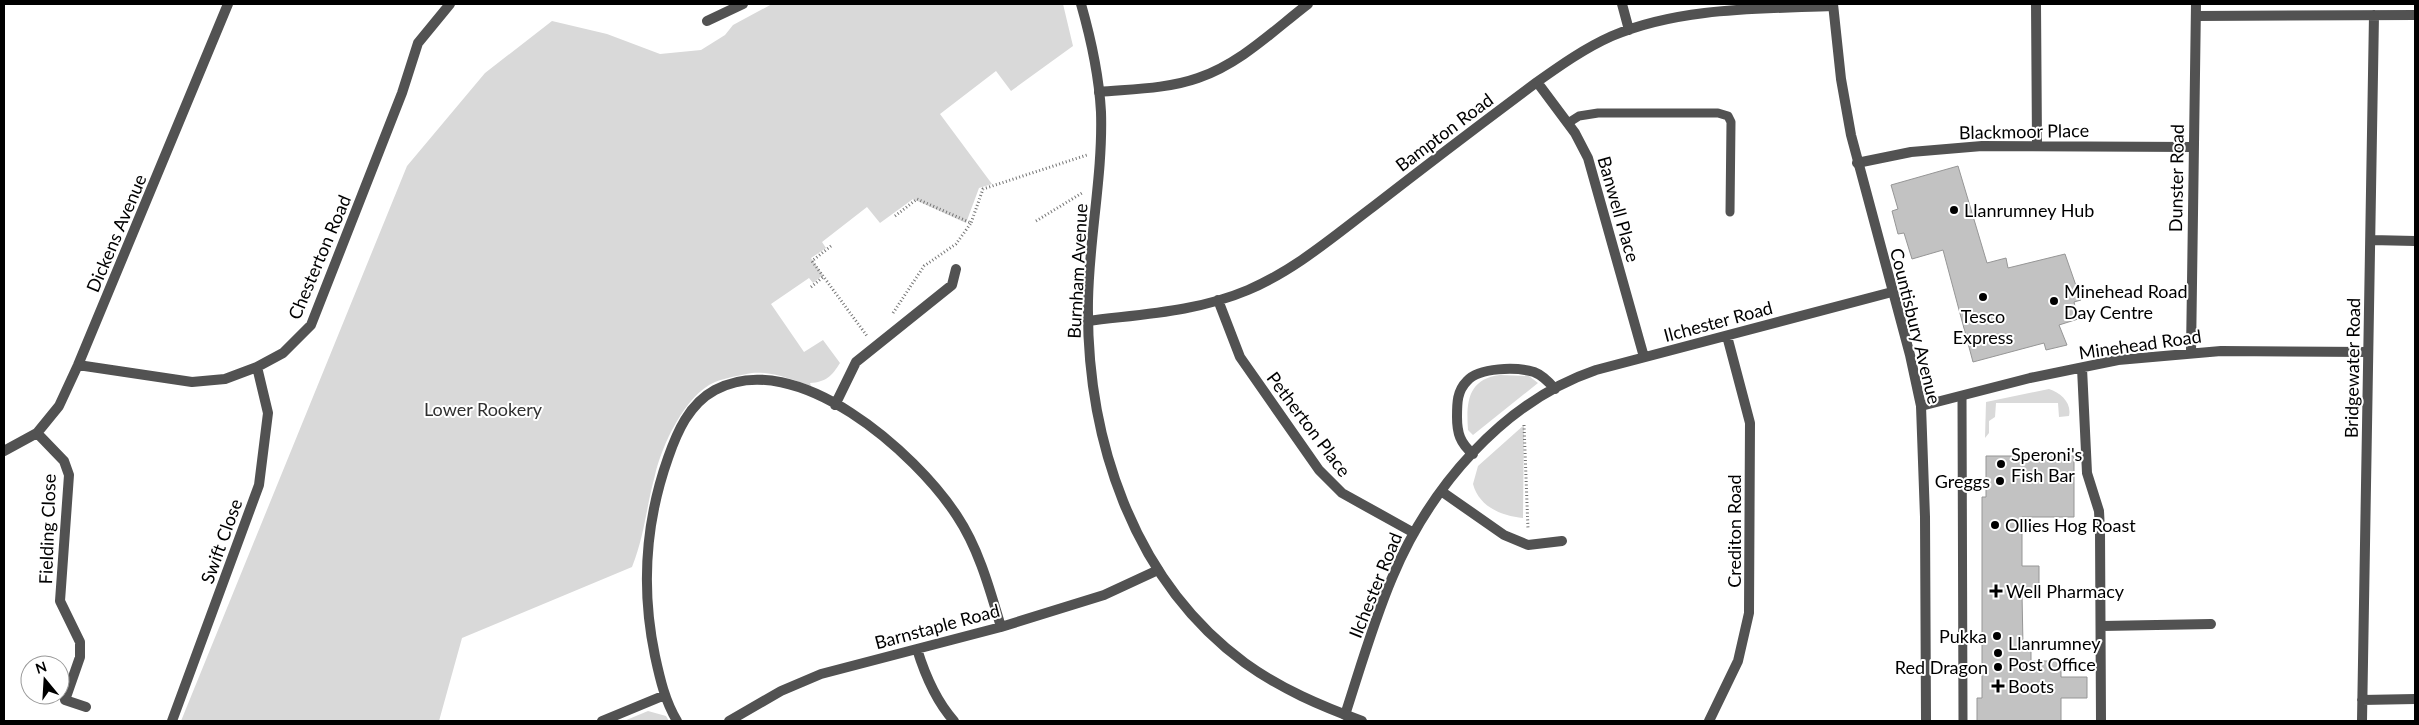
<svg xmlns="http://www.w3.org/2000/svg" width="2419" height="725" viewBox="0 0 2419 725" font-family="Lato,sans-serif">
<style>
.green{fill:#d9d9d9}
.building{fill:#c2c2c2;stroke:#969696}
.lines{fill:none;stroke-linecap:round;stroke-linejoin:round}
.path{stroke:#747474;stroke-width:3;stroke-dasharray:1 2.5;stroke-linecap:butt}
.service{stroke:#525252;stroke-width:9}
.minor{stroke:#525252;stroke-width:10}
.tertiary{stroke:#525252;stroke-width:10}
.poi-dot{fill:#000;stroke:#fff;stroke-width:2}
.labels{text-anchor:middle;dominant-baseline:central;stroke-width:4;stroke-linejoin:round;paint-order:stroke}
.street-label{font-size:18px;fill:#000;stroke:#fff}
.poi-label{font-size:18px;fill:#000;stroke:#fff;text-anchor:start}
.park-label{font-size:18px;fill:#303030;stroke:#fff}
</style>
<rect width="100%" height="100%" fill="#fff"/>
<path class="green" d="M772,4H1063L1073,46L1011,91L996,71L940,114L992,184L979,188L966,223L913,199L880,223L867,207L822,242L826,248L811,258L823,275L813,283L809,278L771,304L804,352L823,340L840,363C832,376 826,382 810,383L811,386C793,380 771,371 752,373C741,375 725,378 715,382C685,395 662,445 655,475C646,508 645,534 632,567L462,638L439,721H181L407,166L485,73L552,21L607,34L660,54L701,50L725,35L733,25Z
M1500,375L1529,376L1538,383L1473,435L1468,430C1466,402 1468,379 1500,375Z
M2049,389C2061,393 2072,403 2069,416L2059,417L2058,403H1996L1995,417L1989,421V433L1985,438L1986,402Z
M1524,425L1523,518C1502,516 1479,507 1473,484L1478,466Z
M648,711L666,716L669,721H624Z"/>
<path class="building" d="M1958,166L1987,263L2006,258L2008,268L2065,254L2081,300L2074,302L2078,319L2059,325L2067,345L2046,350L2044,343L1973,362L1943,250L1912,259L1904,233L1898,234L1892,211L1898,209L1891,185Z
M1986,456H2074V517H2022V566H2039V594H2022L2023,646H2031V661H2061V677H2087V698H2061V721H1977V698H1982V497H1986Z"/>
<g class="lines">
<path class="path" d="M895,216L917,199L971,223L983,189L1087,155
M1036,221L1082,193
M831,246L812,261L867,336
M811,287L823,277
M893,313L924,266L956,244L971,223
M1524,425L1528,529"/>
<path class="service" d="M1568,123L1579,116L1598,113H1718L1728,116L1731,122L1730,212
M1962,396L1963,721"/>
<path class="minor" d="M1622,4L1629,30
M2036,4L2037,145
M2196,16L2415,15
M707,21L743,4
M1537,82L1575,133L1588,158L1644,357
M1099,92C1131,89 1167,89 1198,78C1240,64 1274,30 1308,4
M1857,163L1911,152L1982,146L2193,147
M2371,240L2415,241
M1218,300L1240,357L1319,470L1342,493L1414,533
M1088,321C1143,314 1196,312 1248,290C1295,270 1334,236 1374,206C1428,164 1482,123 1537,82C1561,65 1585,48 1612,36C1680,7 1760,9 1833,6
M2191,353L2196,4
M78,365L192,382L225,379L257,367L283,353L311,325L402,93L418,43L450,4
M2082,368L2087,473L2099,511L2100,531L2101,721
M835,405L856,362L952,285L956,269
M1921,406L2030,378L2118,360L2221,351L2368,352
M37,433L64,461L69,475L60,601L80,642V657L65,700L86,707
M4,451L37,433L59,406L78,365L228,4
M1473,454C1460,443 1457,433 1457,417C1457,403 1457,391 1467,381C1479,367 1517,367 1534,372C1542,375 1549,382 1555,389
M1441,491L1504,535L1528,545L1562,541
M2102,626L2211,624
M917,649C925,675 936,701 954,721
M2362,700L2415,699
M1345,715C1360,669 1373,623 1392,578C1429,489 1502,402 1596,370L1892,292
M172,721L259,485L268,413L257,367
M602,721L665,695
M677,721C665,701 660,679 655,656C641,589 645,523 668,458C677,432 689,404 715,390C796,346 916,453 957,516C979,549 990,590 1001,627
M729,721L781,691L821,674L1001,627L1104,595L1158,570
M1709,721L1738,661L1749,613L1750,423L1727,336
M2362,721L2374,15"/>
<path class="tertiary" d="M1081,4C1091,39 1099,75 1101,112C1103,175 1089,238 1088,301C1086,437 1132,580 1245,663C1281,689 1321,706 1362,721
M1833,4L1841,79L1851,135L1910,355L1921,406L1925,517L1926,721"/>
</g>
<g class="poi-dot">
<circle cx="1954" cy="210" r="5"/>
<circle cx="1983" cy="297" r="5"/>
<circle cx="2054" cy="301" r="5"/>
<circle cx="2001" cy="464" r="5"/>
<circle cx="2000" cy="481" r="5"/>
<circle cx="1995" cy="525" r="5"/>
<path d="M1993.5 583.5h5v5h5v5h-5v5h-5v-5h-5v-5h5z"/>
<circle cx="1997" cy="636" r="5"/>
<circle cx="1998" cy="653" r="5"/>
<circle cx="1998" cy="667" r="5"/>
<path d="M1995.5 678.5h5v5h5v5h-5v5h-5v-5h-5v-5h5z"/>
</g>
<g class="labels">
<g class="street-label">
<text transform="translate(2024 131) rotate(-1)">Blackmoor Place</text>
<text transform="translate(1444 132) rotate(-37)">Bampton Road</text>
<text transform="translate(2176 178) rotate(-89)">Dunster Road</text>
<text transform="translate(1619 209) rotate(74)">Banwell Place</text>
<text transform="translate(116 233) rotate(-67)">Dickens Avenue</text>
<text transform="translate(319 257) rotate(-67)">Chesterton Road</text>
<text transform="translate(1077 271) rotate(-87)">Burnham Avenue</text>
<text transform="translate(1718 321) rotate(-15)">Ilchester Road</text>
<text transform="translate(1916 326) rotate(76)">Countisbury Avenue</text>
<text transform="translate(2140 344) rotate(-8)">Minehead Road</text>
<text transform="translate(2352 368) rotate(-89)">Bridgewater Road</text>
<text transform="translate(1309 424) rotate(53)">Petherton Place</text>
<text transform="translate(47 529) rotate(-88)">Fielding Close</text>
<text transform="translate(1734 531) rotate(-90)">Crediton Road</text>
<text transform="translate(221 541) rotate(-70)">Swift Close</text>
<text transform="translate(1375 585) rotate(-68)">Ilchester Road</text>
<text transform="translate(937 626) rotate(-15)">Barnstaple Road</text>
</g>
<g class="poi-label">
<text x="1964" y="210">Llanrumney Hub</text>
<text x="2064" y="291">Minehead Road<tspan x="2064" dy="21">Day Centre</tspan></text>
<text x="1983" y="316" text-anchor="middle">Tesco<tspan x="1983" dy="21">Express</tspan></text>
<text x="2011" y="454">Speroni's<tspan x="2011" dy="21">Fish Bar</tspan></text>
<text x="1990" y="481" text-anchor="end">Greggs</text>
<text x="2005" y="525">Ollies Hog Roast</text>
<text x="2006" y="591">Well Pharmacy</text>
<text x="1987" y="636" text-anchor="end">Pukka</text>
<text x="2008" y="643">Llanrumney<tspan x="2008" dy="21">Post Office</tspan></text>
<text x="1988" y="667" text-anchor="end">Red Dragon</text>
<text x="2008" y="686">Boots</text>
</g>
<g class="park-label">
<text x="483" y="409">Lower Rookery</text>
</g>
</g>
<rect width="2419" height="725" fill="none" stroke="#000000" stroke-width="10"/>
<g transform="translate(45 680) rotate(342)"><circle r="24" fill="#ffffff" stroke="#999999"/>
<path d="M0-4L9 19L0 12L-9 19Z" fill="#000000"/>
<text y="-8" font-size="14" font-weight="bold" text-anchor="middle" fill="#000000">N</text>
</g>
</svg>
